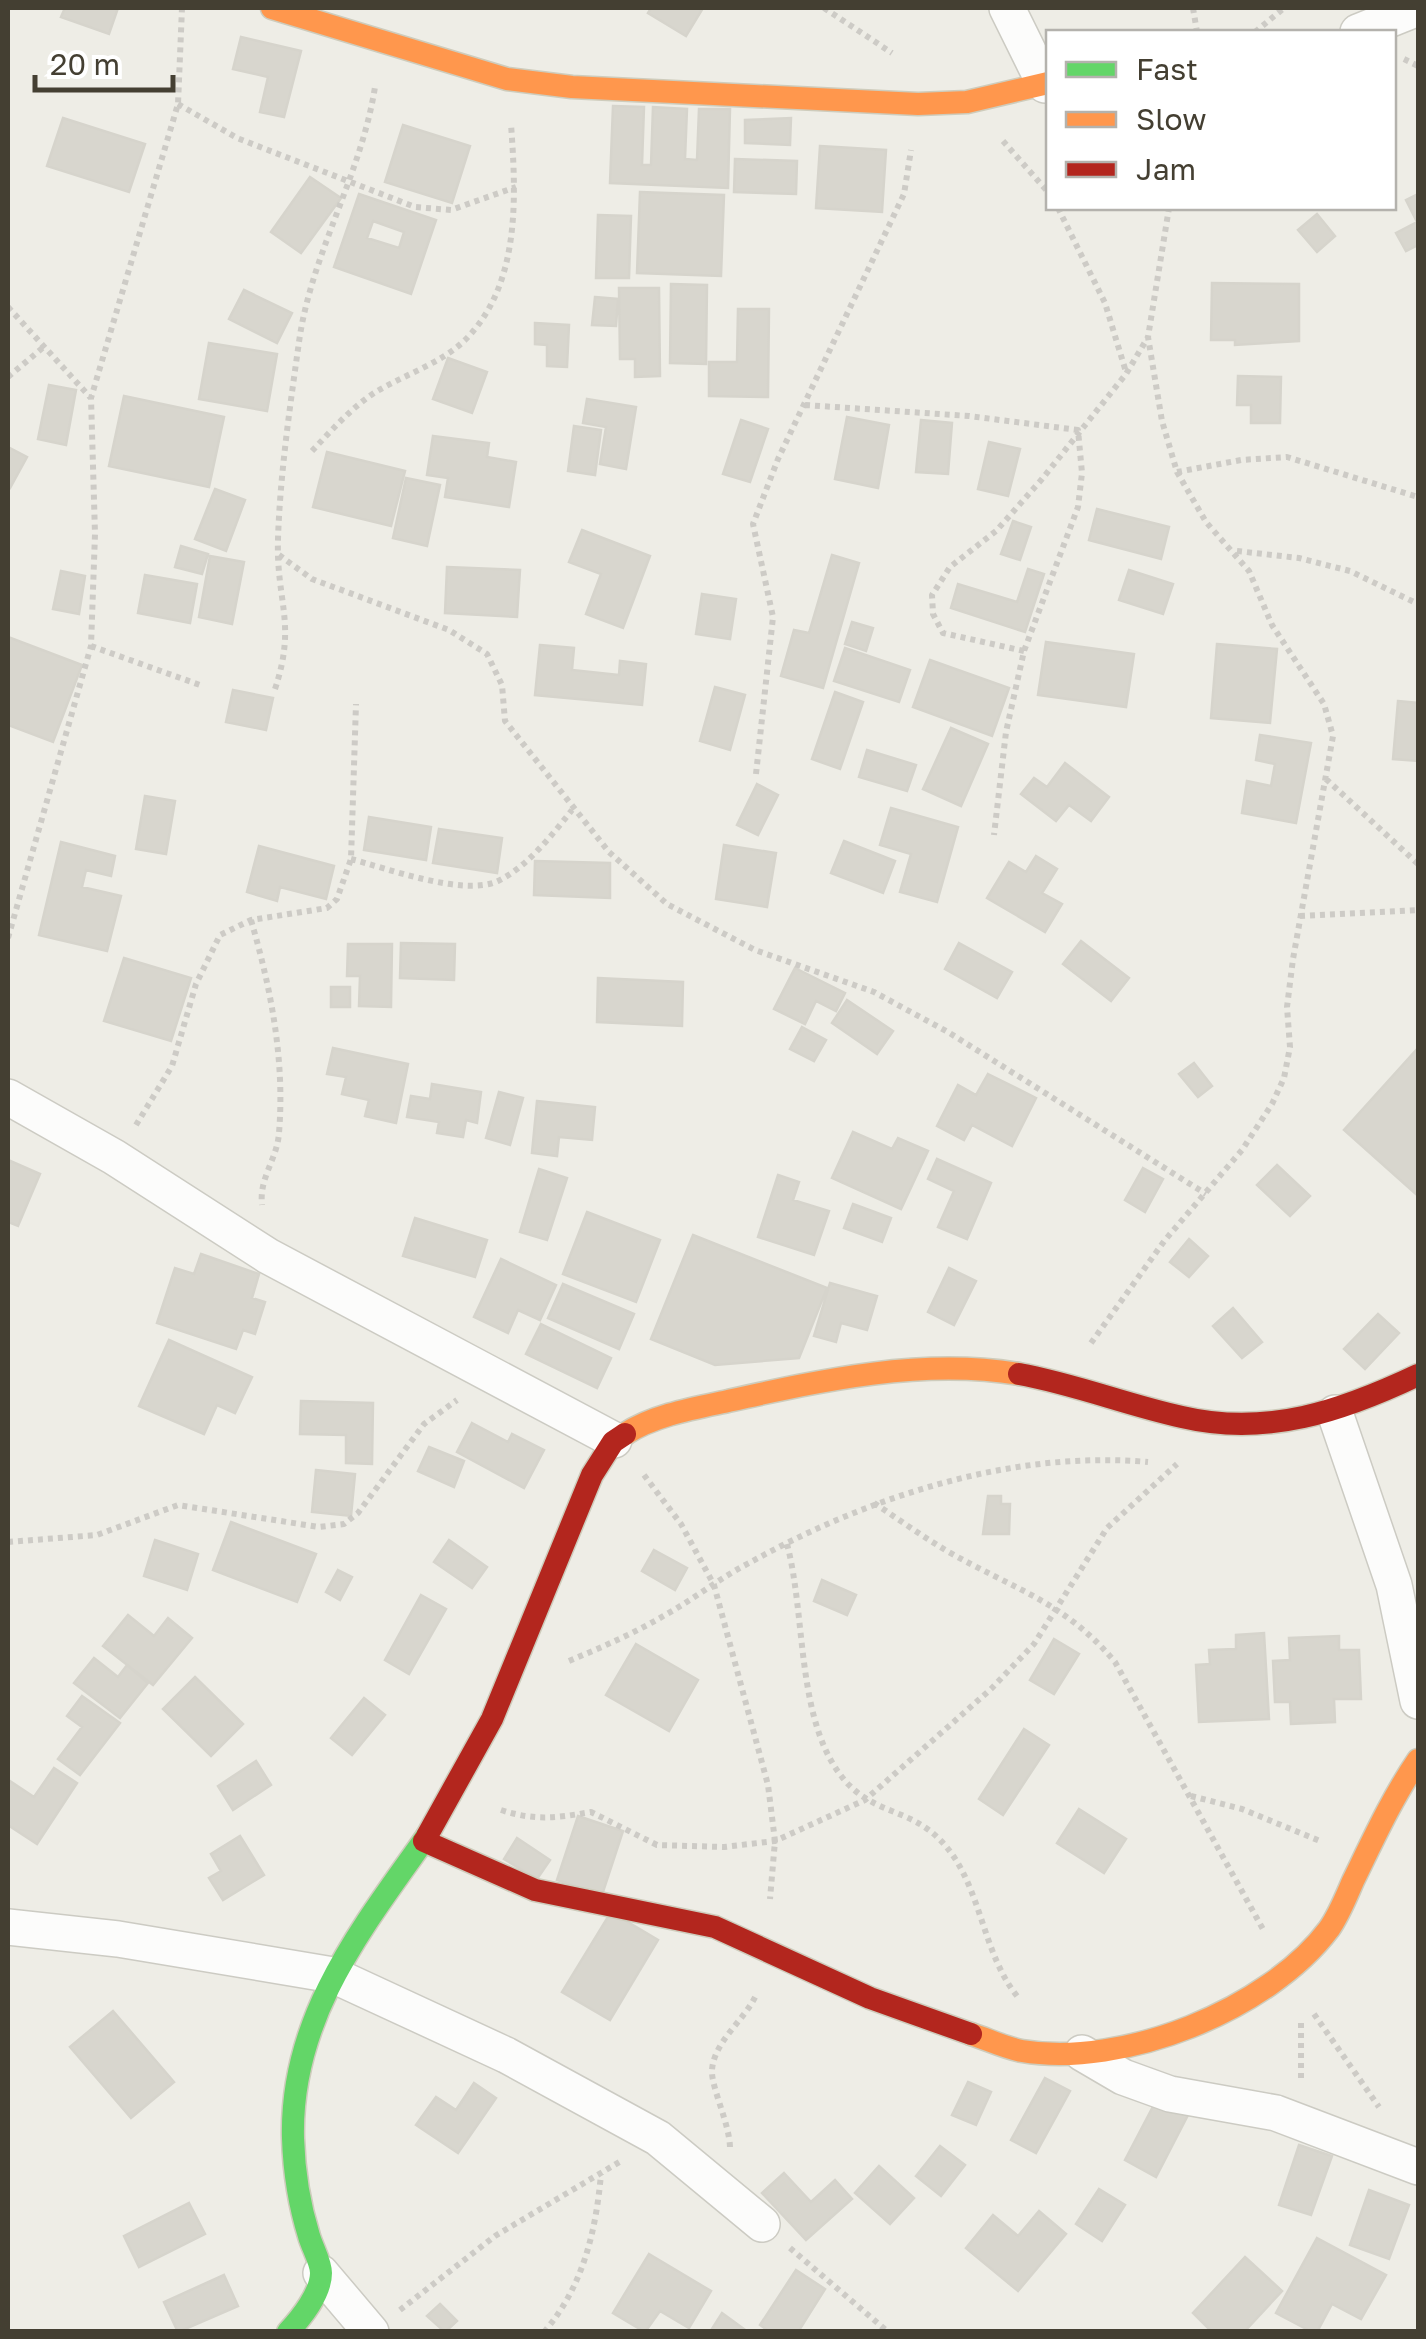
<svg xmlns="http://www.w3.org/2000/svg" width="1426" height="2339" viewBox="0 0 1426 2339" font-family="'Golos Text',sans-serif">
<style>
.building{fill:#d8d6ce;stroke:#d6d4cc;stroke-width:2.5;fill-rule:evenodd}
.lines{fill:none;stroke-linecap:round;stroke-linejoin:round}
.street-casing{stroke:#cccbc3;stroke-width:38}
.fast-casing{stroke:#ceccbc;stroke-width:25}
.slow-casing{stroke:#ceccbc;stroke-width:25}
.jam-casing{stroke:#ceccbc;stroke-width:25}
.path{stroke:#cdcbc6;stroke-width:6;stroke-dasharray:5 5;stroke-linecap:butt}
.street{stroke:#fcfcfb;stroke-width:35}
.fast{stroke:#63d668;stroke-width:22}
.slow{stroke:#ff974d;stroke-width:22}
.jam{stroke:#b3261e;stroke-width:22}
</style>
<rect width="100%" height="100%" fill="#eeede6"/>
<path class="building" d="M65,8H118L109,34L61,17Z
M651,8H703L686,36L648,13Z
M241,37L301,51L284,117L260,112L268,77L233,69Z
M613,106L644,107L642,165H651L653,107L687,109L685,159L697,160L699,109H730L728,188L610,183Z
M63,118L145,144L129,192L47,166Z
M791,118L790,145L745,143V120Z
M403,125L470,146L452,203L385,182Z
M820,146L886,150L882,212L816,208Z
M735,159L797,161L796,194L734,192Z
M310,177L341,198L301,253L271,232Z
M640,192L724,195L721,276L637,273Z
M359,194L436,220L411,294L334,267ZM373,221L404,232L399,248L367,238Z
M1418,194V245L1406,251L1396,233L1417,222L1406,200Z
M1317,214L1335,236L1317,252L1298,230Z
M598,215L631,216L629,278H596Z
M1212,283L1299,284V341L1235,345V340H1211Z
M671,284L707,285L706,364L670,363Z
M619,288H659L660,376L635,377V359H620Z
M244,290L292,313L277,343L229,319Z
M595,297L618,299L616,326L592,325Z
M738,309H769L768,397L709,396V362H737Z
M535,323L569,325L567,367L547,366V345L535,344Z
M209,343L277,354L267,411L199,399Z
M448,358L487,372L472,413L433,399Z
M1238,376L1281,377L1280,423H1251V405H1237Z
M49,385L76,390L66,445L38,439Z
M124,396L224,417L209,487L109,466Z
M587,399L636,407L626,469L600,464L606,427L583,423Z
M847,417L889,425L878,488L835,479Z
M741,420L768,429L750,482L723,474Z
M921,420L952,423L948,474L916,472Z
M574,426L601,430L595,475L568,471Z
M433,436L489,443L487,457L516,462L509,507L445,497L448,478L427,475Z
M989,442L1020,449L1008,496L978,489Z
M8,447L27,457L10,488L8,487Z
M327,452L405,471L391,526L313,507Z
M406,478L440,485L427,546L393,538Z
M215,489L245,500L226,551L195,539Z
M1097,509L1169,527L1161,559L1089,540Z
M1013,521L1031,527L1020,560L1001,554Z
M582,530L650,556L623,628L586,614L601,574L569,562Z
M181,546L208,554L202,574L175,567Z
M832,555L859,563L823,688L781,676L794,630L809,633Z
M210,556L244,562L232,624L199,617Z
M447,567L520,570L517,617L445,613Z
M1028,569L1044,574L1025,632L951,608L958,584L1017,602Z
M1129,570L1173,584L1163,614L1119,600Z
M61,571L85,576L79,614L53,609Z
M145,575L197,584L190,623L138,613Z
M702,594L736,599L730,639L696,634Z
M852,622L873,628L866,651L845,644Z
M8,637L82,665L53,742L8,725Z
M1046,642L1134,654L1126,707L1038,695Z
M1217,644L1277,649L1270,723L1211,718Z
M540,645L574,648L572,670L619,675L620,661L646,664L642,705L535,695Z
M845,648L910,670L899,702L834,681Z
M930,660L1009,688L992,736L913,707Z
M715,687L745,695L730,750L700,741Z
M233,690L273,698L266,730L226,722Z
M835,692L863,702L840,769L812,759Z
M1398,701L1418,703V761L1393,759Z
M951,728L988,744L961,806L923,789Z
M1260,735L1311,743L1296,823L1242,813L1247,781L1271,786L1275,764L1256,760Z
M867,750L916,765L907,791L859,777Z
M1065,763L1109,797L1091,821L1069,805L1056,821L1021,794L1034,778L1047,787Z
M757,784L778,795L758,835L737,825Z
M145,796L175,801L166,854L136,849Z
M891,808L958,827L937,902L900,892L911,854L880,845Z
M369,817L431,827L426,860L364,850Z
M439,829L502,838L497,873L433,863Z
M844,841L895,861L883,893L831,873Z
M61,842L115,856L111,876L86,870L82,887L121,896L107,951L39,935Z
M724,845L776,853L767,907L716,899Z
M259,846L334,866L326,899L280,887L277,901L247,892Z
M1036,856L1057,869L1042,893L1062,904L1045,932L987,898L1009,862L1026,872Z
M535,861L610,863V898L534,895Z
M1081,941L1129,978L1111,1001L1063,964Z
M401,943L455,944L454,980L400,978Z
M959,943L1012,972L997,998L945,969Z
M348,944H392L391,1007L359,1006L360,976H347Z
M124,958L191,978L171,1041L104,1021Z
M795,968L845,993L836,1011L816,1001L805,1024L774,1009Z
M598,978L683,982L682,1026L597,1022Z
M331,987H350V1007H331Z
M847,1000L893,1031L877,1054L832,1023Z
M802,1027L826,1040L814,1061L790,1049Z
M333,1048L408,1064L396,1123L365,1116L369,1100L342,1094L346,1077L327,1074Z
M1418,1048V1191L1416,1194L1344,1130Z
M1194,1063L1212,1086L1198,1097L1179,1074Z
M988,1074L1036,1098L1012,1146L972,1125L964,1140L937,1126L958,1085L976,1095Z
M432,1084L481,1092L477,1123L466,1120L463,1137L437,1133L439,1122L407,1117L411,1096L430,1099Z
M499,1092L523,1098L510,1145L486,1138Z
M537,1101L595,1107L592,1140L559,1137L557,1156L532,1153Z
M853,1132L892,1149L898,1138L928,1151L901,1209L832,1178Z
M937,1159L991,1183L967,1239L938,1227L954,1191L928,1179Z
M8,1160L40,1174L18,1226L8,1222Z
M1277,1165L1310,1196L1290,1216L1257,1185Z
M1143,1168L1163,1179L1145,1212L1125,1200Z
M539,1169L567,1178L547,1240L520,1232Z
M778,1175L799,1182L793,1200L829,1211L814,1255L758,1237Z
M853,1204L891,1218L882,1242L844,1228Z
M587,1212L660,1240L636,1302L563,1274Z
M415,1218L487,1240L475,1277L403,1256Z
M693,1235L827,1288L799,1358L715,1365L651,1339Z
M1189,1239L1208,1256L1189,1277L1170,1262Z
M201,1254L259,1274L252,1298L265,1302L255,1334L243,1330L236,1349L157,1323L175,1268L194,1274Z
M501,1259L556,1285L540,1320L518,1310L508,1333L474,1317Z
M949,1268L976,1281L954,1325L928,1312Z
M830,1283L877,1296L867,1330L841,1323L836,1342L814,1336Z
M563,1284L634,1314L619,1349L548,1318Z
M1233,1308L1262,1342L1242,1358L1213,1326Z
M1378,1314L1399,1333L1365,1369L1344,1349Z
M541,1324L611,1358L597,1388L526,1354Z
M169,1340L252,1377L235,1413L217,1405L204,1434L139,1406Z
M301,1401L373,1403L372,1464L346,1463V1435L300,1434Z
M472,1423L508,1442L512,1434L544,1450L524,1488L457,1452Z
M429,1447L464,1461L454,1487L418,1471Z
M316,1470L355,1474L351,1516L312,1512Z
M988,1496H1001V1504H1010L1009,1534H983Z
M231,1522L316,1554L297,1602L213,1570Z
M155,1540L198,1554L187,1590L144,1576Z
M449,1540L487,1567L472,1588L434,1562Z
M654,1550L687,1568L675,1590L642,1571Z
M338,1570L352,1577L340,1600L326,1592Z
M822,1580L856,1595L847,1615L814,1601Z
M421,1595L446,1609L409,1674L385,1660Z
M128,1615L154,1636L168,1618L192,1638L153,1685L103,1646Z
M1264,1633L1269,1719L1199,1722L1196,1665L1210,1664L1209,1650L1236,1649V1635Z
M1339,1636V1650H1359L1361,1699H1334L1335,1722L1291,1724L1290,1702H1275L1273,1661L1290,1660L1289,1638Z
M1054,1639L1079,1654L1054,1694L1030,1680Z
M636,1644L698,1680L669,1731L606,1695Z
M94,1658L118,1677L127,1665L148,1683L120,1718L74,1683Z
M195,1677L243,1724L211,1756L163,1709Z
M82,1696L120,1723L80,1775L58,1759L82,1727L67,1716Z
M364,1698L385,1715L352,1755L331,1738Z
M1024,1729L1049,1745L1003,1815L979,1799Z
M256,1761L271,1785L233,1810L218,1786Z
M54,1768L77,1783L37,1844L8,1825V1785L10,1781L34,1797Z
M1079,1809L1126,1839L1104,1873L1057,1843Z
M578,1816L623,1831L602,1895L557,1880Z
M240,1836L264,1875L223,1900L209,1878L221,1871L211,1854Z
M517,1838L550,1860L537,1879L504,1859Z
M611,1912L658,1940L610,2020L562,1992Z
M113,2011L174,2082L131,2118L70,2047Z
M1045,2078L1070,2091L1036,2153L1011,2140Z
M968,2082L991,2092L976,2125L952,2115Z
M474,2083L496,2098L458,2153L416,2125L436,2097L456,2110Z
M1157,2099L1188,2115L1156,2177L1125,2160Z
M1299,2145L1332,2156L1311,2215L1279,2205Z
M940,2146L965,2165L941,2196L916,2176Z
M879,2166L914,2198L890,2224L855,2193Z
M784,2173L811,2202L835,2180L852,2199L806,2240L762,2193Z
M1099,2189L1125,2205L1102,2241L1076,2224Z
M1369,2190L1409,2205L1389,2259L1350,2245Z
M189,2203L205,2234L139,2267L124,2236Z
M1039,2211L1066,2234L1018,2291L966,2248L993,2215L1018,2236Z
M1317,2238L1386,2275L1361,2319L1332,2304L1317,2332H1312L1276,2313Z
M649,2254L711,2291L689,2328L660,2311L645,2332L613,2313Z
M1245,2257L1282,2291L1244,2332H1212L1193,2313Z
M796,2270L825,2289L798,2332H770L760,2325Z
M224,2275L238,2306L178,2332L164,2302Z
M440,2304L457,2321L445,2332L427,2316Z
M722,2313L748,2332H710Z"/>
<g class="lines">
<defs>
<path id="street" d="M1007,8L1045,85
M1358,32L1418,8
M8,1097L114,1157L268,1256L614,1440
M1335,1413L1394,1585L1418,1701
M8,1927L118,1939L333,1975L506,2055L658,2138L762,2224
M1082,2053L1123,2077L1170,2094L1276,2113L1418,2167
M321,2273L371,2332"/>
<path id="fast" d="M288,2332C301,2318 321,2293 321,2273C321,2262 312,2247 309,2236C299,2204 294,2171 293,2138C290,2018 361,1929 427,1836"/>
<path id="slow" d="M272,8L507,79L572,87L918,104L967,102L1048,83
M625,1434C654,1415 695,1408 728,1401C823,1380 922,1358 1019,1374
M971,2034C987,2039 1005,2048 1022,2051C1123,2068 1268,2010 1329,1929C1339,1915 1346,1897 1353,1881C1373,1840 1392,1798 1418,1760"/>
<path id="jam" d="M1019,1374C1075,1384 1127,1405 1182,1417C1267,1437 1342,1411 1418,1375
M427,1836L492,1719L592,1475L613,1442L625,1434
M424,1841L535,1890L715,1927L870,1998L971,2034"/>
</defs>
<use href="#street" class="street-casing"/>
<use href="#fast" class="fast-casing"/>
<use href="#slow" class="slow-casing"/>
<use href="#jam" class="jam-casing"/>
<path class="path" d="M824,8L892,53
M1193,8L1197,32
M1255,32L1284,8
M1404,59L1418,66
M178,104L237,138L415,207L451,210L516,187
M1003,141L1048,192
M1058,208L1105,303L1126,372
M8,307L90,397
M8,377L46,345
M805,405L969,416L1078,430L1082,473L1078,507L1024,651L1006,732L994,835
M312,451C331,431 350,409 374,393C403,375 443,363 467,338C521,282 516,195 511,124
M1177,472L1241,460L1287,457L1418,497
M1237,551L1299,558L1350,571L1418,604
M279,555L312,579L449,630L487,654L502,685L505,721L609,852L667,904L755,950L874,992L948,1032L1206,1194
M91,646L200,685
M1024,651L943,633L933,614L932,595L950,567L996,531L1042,479L1126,374L1148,337
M275,689C297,623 276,602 278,539C280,475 290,406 299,342C311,254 361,176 375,87
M756,774L773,617L753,524L778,459L904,194L911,150
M1326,779L1418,864
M351,859C386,868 464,897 498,881C527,867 552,835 572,810
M1300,916L1418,910
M251,920C271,989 285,1060 279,1133C277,1160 259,1177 262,1205
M8,938L91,646L95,534L91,398L178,104L182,8
M136,1125L172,1066L196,984L220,935L251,920L327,908L337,899L351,859L356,704
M1091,1343L1165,1240L1242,1150L1272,1104L1284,1078L1290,1047L1287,1007L1293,959L1333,736L1324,704L1272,625L1249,571L1206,522L1177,472L1162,421L1148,337L1169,208
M644,1475L681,1524L714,1585L768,1785L775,1841L770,1899
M874,1503C898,1519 922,1536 947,1551C1013,1589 1064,1601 1115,1662L1264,1931
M8,1542L97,1535L178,1505L319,1527L344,1524L358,1513L424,1424L457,1400
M787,1544C807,1619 795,1729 849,1785C883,1819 920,1807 954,1857C982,1899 985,1956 1017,1996
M569,1661C602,1647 635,1633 665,1615C694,1599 720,1578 749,1563C868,1497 1011,1450 1148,1462
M1191,1796L1242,1809L1320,1841
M501,1810C535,1821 556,1818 591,1812L657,1845L724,1847L775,1841L865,1800L991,1689L1034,1644L1107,1528L1177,1464
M1314,2014L1379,2107
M1301,2078V2021
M730,2147C729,2122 711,2087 712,2070C714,2041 745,2020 756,1995
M790,2248L888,2332
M400,2310L495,2236L621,2161
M544,2332C583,2287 596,2231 601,2174"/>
<use href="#street" class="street"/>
<use href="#fast" class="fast"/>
<use href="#slow" class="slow"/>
<use href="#jam" class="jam"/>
</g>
<rect width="1426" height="2339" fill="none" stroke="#443f32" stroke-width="20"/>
<rect x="1046" y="30" width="350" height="180" fill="#ffffff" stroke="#b4b2ad" stroke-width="2.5"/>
<rect x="1066" y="62" width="50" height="15" fill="#63d668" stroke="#b4b2ad" stroke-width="2.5"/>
<text x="1136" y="80" font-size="30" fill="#443f32">Fast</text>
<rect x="1066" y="112" width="50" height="15" fill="#ff974d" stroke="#b4b2ad" stroke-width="2.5"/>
<text x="1136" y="130" font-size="30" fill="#443f32">Slow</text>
<rect x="1066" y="162" width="50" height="15" fill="#b3261e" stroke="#b4b2ad" stroke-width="2.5"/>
<text x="1136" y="180" font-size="30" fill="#443f32">Jam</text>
<path d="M35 75v15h138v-15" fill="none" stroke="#443f32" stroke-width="5"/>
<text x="50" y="75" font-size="30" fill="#443f32" stroke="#ffffff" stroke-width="8" paint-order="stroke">20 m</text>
</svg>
